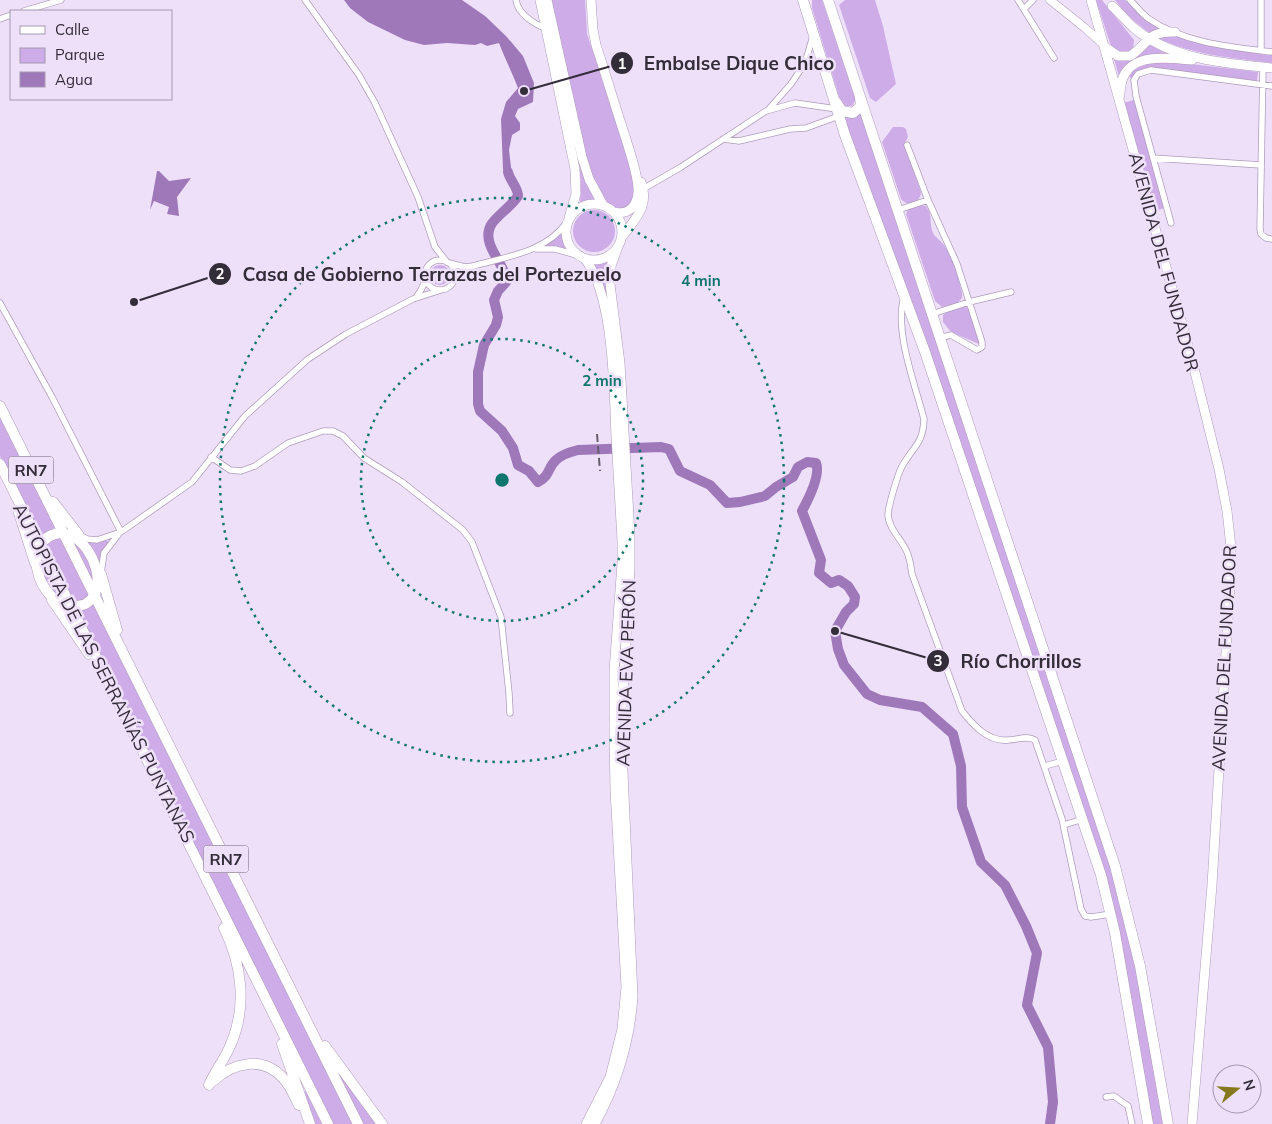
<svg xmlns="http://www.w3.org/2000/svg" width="1272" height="1124" viewBox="0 0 1272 1124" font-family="Mulish,sans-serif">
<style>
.green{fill:#ceace7}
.water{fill:#9f78ba}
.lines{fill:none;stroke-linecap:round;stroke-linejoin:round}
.river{stroke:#9f78ba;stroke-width:10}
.minor-casing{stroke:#ae9cbb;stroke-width:7}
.tertiary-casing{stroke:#ae9cbb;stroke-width:9}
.secondary-casing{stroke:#ae9cbb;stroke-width:10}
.primary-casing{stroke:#ae9cbb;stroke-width:10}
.trunk-casing{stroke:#ae9cbb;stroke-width:11}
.minor{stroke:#fff;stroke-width:5.5}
.tertiary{stroke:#fff;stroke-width:8}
.secondary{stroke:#fff;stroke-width:9}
.primary{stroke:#fff;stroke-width:9}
.trunk{stroke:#fff;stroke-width:10}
.rail{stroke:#665d6d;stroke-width:2;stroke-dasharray:8 4;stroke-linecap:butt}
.ring{fill:none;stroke:#0f766e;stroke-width:2.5;stroke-dasharray:2.5 5}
.labels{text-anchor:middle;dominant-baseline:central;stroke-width:5;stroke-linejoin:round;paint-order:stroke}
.shield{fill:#efe0fa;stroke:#6b6273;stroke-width:1}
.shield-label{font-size:16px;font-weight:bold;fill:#332c39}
.street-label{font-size:18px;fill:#332c39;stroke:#efe0fa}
.centre{fill:#0f766e;stroke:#efe0fa;stroke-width:2.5}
.ring-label{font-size:15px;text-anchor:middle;font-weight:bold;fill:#0f766e;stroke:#efe0fa;stroke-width:5;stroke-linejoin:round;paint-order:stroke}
.leader{fill:none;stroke:#332c39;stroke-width:2}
.callout-dot{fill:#332c39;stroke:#efe0fa;stroke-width:2}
.mark-label{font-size:15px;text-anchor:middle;font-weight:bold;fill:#fff}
.callout-label{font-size:19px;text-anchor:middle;font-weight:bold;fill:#332c39;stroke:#efe0fa;stroke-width:5;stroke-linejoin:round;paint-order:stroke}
</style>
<rect width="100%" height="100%" fill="#efe0fa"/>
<path class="green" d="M543,0L596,201L581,206H580L581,181L578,160Z
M550,0H585L587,34L622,136L636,190L630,209H613C600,198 595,182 589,167Z
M812,0H822L855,98V101L852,106H845L841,103L812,8Z
M845,0H875L883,26L896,84L876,102L870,98L839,5Z
M1096,0H1102L1134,40L1133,51L1126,55L1114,50L1111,46Z
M1115,0H1125L1145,18L1162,30L1151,34C1137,24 1125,14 1115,0Z
M1168,34L1272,54V63C1232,58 1192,55 1155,37Z
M1148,44L1174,57L1149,56L1120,80L1114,59L1129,61Z
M1146,62H1174L1258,72L1257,82L1153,68C1142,68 1137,70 1132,79L1127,74Z
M1134,100L1164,208L1153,212L1123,103Z
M862,111L1104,841L1130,936L1164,1124H1151L1115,919L842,117L855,116Z
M893,127H903L906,129L908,137L904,144L921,192C921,203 907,207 901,199L882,142Z
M919,205L926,206C933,215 929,224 933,233C935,237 941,241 944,245C954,260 958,276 962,293V298L956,304L942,307L935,301L906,214L908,209Z
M573 231a21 21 0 1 1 42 0a21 21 0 1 1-42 0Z
M563,232L566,241L575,253L543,247Z
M608,260L607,272L618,386L593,264Z
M430 275a10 10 0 1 1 20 0a10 10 0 1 1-20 0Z
M965,307L969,309L980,342L979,344L951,332L943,322V315L950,310Z
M0,416L56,527L39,536L0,456Z
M61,537L90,595L88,598L73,604L44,546L46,543Z
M79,537L97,542L107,540L109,543L102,552L99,568Z
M70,539L76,541L92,567L94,586Z
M40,553L64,601L58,597L44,581Z
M93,601C180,775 266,950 354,1124H333L76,609Z
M339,1078H343L376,1124H361Z
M301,1087L307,1094L322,1124H312Z"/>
<path class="water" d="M344,0H462L485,16L506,36L523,56L534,83L533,102L518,109L515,116L520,123V130L512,135L509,150L513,184L507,178L503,169L501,119L506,102L518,88C512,72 505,59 499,43L487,46L481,43L475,45L447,43L424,45L405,40L368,22L350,8Z
M157,171H159L169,181L191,178L177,197L179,216L167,214L169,207L154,201L150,210Z"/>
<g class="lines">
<path class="river" d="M508,172C510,181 518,187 518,196C511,207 496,216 491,225C480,244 506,265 507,281L498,291L494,300L498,317L496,325L484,345L478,372V404L480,411L502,431L513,448L518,465L529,471L538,482C550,476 548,467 556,460C561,455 570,452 578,450L661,447L669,449L680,471L710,485L727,503L740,502L765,496L776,487L793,477L798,467L807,462L816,463C821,475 808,500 802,511L821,560L819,573L831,583L839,580L848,586L855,597L854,604L846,612L835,631L838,649L844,665L867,694L880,700L922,707L953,734L961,766L962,807L981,862L1005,885L1026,926L1037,953L1027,1005L1048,1047L1053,1102L1050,1124"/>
<defs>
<path id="minor" d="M305,0L359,75L375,103L418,197L435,247L447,262
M516,0C518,14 534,24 547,29
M1018,0L1054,58
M1130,0C1136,6 1142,14 1149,19C1184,43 1231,47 1272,52
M1261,0V50
M1024,9L1033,0
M24,11L61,0
M0,19L11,15
M1263,67L1260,229L1261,234L1266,238L1272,239
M768,110L791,84L805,63L813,36
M723,139L739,141L790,129L806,128L839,116
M907,145L928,200L957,264L982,342V347L977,350L951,335L939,338
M1153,158L1261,165
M643,189L681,167L766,111L795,103L837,109
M898,210L928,200
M1171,223L1136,96L1134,80L1138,74L1151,70L1272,86
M536,249H555L580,256
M425 275a15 15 0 1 1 30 0a15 15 0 1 1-30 0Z
M449,263L465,267L473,266C505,257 547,252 567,222
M455,280L471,267
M417,296L421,290L426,279
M904,297C894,331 915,384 924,419C923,443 915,445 904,463C898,471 889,505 888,514C888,528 902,540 907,552C910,559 911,567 912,574L962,711C973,725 988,742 1008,740C1017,740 1027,735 1035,740L1062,819L1081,909L1085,916L1091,917L1111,914
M0,303L52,397L121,532
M932,314L969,302L1011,292
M211,457L230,470L241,471L255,466L288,443L323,431H333L343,436L364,458L402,482L463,530L472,542L501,617L509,693L510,713
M78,534L87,539L97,540L121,532L192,482L245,416L308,359L346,334L413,299L441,290
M101,573L104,553L118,535
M1045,766L1063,761
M1064,825L1083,819
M1106,1097L1114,1096L1128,1106L1132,1124"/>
<path id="tertiary" d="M1050,0L1085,28L1104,45"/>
<path id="secondary" d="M1091,0L1191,356L1219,469L1227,511L1231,547L1230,586L1212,885L1192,1124
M1112,6C1120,13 1126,21 1134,28C1172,60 1225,63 1272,68
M1105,47L1118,56H1130C1149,44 1146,31 1175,32
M1120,95C1120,51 1161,58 1192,60"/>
<path id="primary" d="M540,0L575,169L576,194L569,218
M547,0L582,157L589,179L603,205
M591,0L593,30L596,45C606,75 615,106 625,136C630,153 637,171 638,188C639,204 630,216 613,212
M566 232a28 28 0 1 1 56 0a28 28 0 1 1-56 0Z
M622,237C635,219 650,206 641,182
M585,259C614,295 614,391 616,437C618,472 620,506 622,540V563L614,671V735L615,790L626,987L622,1029L610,1077L586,1124
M595,1124C617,1084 630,1042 633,996L621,727L630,568V534L620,363L610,284L611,266L618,246"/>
<path id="trunk" d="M803,0L845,135L925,352L1101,875L1115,933L1148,1124
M828,0L1115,866L1140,966L1168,1124
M836,102L842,111L853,113L861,106L860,98
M0,406L358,1124
M0,464L328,1124
M53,502L78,534L75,537
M18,510L35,563
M60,533C65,534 70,534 74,537C93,548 109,587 87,603C83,606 78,606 72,606C37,604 19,538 60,533Z
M101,574L117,630
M52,600L89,654
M282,1044L310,1124
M325,1046L382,1124
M213,1081C233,1063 262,1055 283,1078C290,1085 294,1096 299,1105
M209,1085C215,1071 225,1059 231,1044C247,1007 242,964 224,928"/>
</defs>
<use href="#minor" class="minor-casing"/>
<use href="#tertiary" class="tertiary-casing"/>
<use href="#secondary" class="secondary-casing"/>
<use href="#primary" class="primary-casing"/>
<use href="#trunk" class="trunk-casing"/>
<use href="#minor" class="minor"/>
<use href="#tertiary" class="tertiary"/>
<use href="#secondary" class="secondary"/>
<use href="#primary" class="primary"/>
<use href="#trunk" class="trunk"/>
<path class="rail" d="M597,434L600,471"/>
</g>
<g class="ring">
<circle cx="502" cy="480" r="141"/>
<circle cx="502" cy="480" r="282"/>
</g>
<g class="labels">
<g class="shield">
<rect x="8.5" y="456.5" width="45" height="27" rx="4"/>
<rect x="203.5" y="845.5" width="45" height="27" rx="4"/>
</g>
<g class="shield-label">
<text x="31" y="470">RN7</text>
<text x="226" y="859">RN7</text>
</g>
<g class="street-label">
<text transform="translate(1164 262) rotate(75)">AVENIDA DEL FUNDADOR</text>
<text transform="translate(1224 658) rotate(-87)">AVENIDA DEL FUNDADOR</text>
<text transform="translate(104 673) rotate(63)">AUTOPISTA DE LAS SERRANÍAS PUNTANAS</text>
<text transform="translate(626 673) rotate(-88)">AVENIDA EVA PERÓN</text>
</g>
</g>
<circle cx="502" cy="480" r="8" class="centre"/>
<g class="ring-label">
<text x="701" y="286">4 min</text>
<text x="602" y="386">2 min</text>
</g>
<path class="leader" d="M524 91L622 63M134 302L220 274M835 631L938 661"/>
<g class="callout-dot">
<circle cx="524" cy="91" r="5"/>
<circle cx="134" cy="302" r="5"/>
<circle cx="835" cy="631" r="5"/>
<circle cx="622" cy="63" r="12"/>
<circle cx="220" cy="274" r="12"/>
<circle cx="938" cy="661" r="12"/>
</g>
<g class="mark-label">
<text x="622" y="69">1</text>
<text x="220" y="279">2</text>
<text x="938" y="666">3</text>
</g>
<g class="callout-label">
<text x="739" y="70">Embalse Dique Chico</text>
<text x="432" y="281">Casa de Gobierno Terrazas del Portezuelo</text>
<text x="1021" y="668">Río Chorrillos</text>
</g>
<rect x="10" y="10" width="162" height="90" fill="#efe0fa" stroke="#a498ad"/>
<rect x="20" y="26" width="25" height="8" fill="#ffffff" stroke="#a498ad"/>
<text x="55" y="35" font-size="15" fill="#332c39">Calle</text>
<rect x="20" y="48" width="25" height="15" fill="#ceace7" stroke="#a498ad"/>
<text x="55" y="60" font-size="15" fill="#332c39">Parque</text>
<rect x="20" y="72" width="25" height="15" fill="#9f78ba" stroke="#a498ad"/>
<text x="55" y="85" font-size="15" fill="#332c39">Agua</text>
<g transform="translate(1237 1089) rotate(72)"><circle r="24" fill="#efe0fa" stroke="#a498ad"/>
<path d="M0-4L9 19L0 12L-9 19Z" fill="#86791d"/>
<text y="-8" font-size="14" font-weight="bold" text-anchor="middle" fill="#332c39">N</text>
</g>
</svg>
